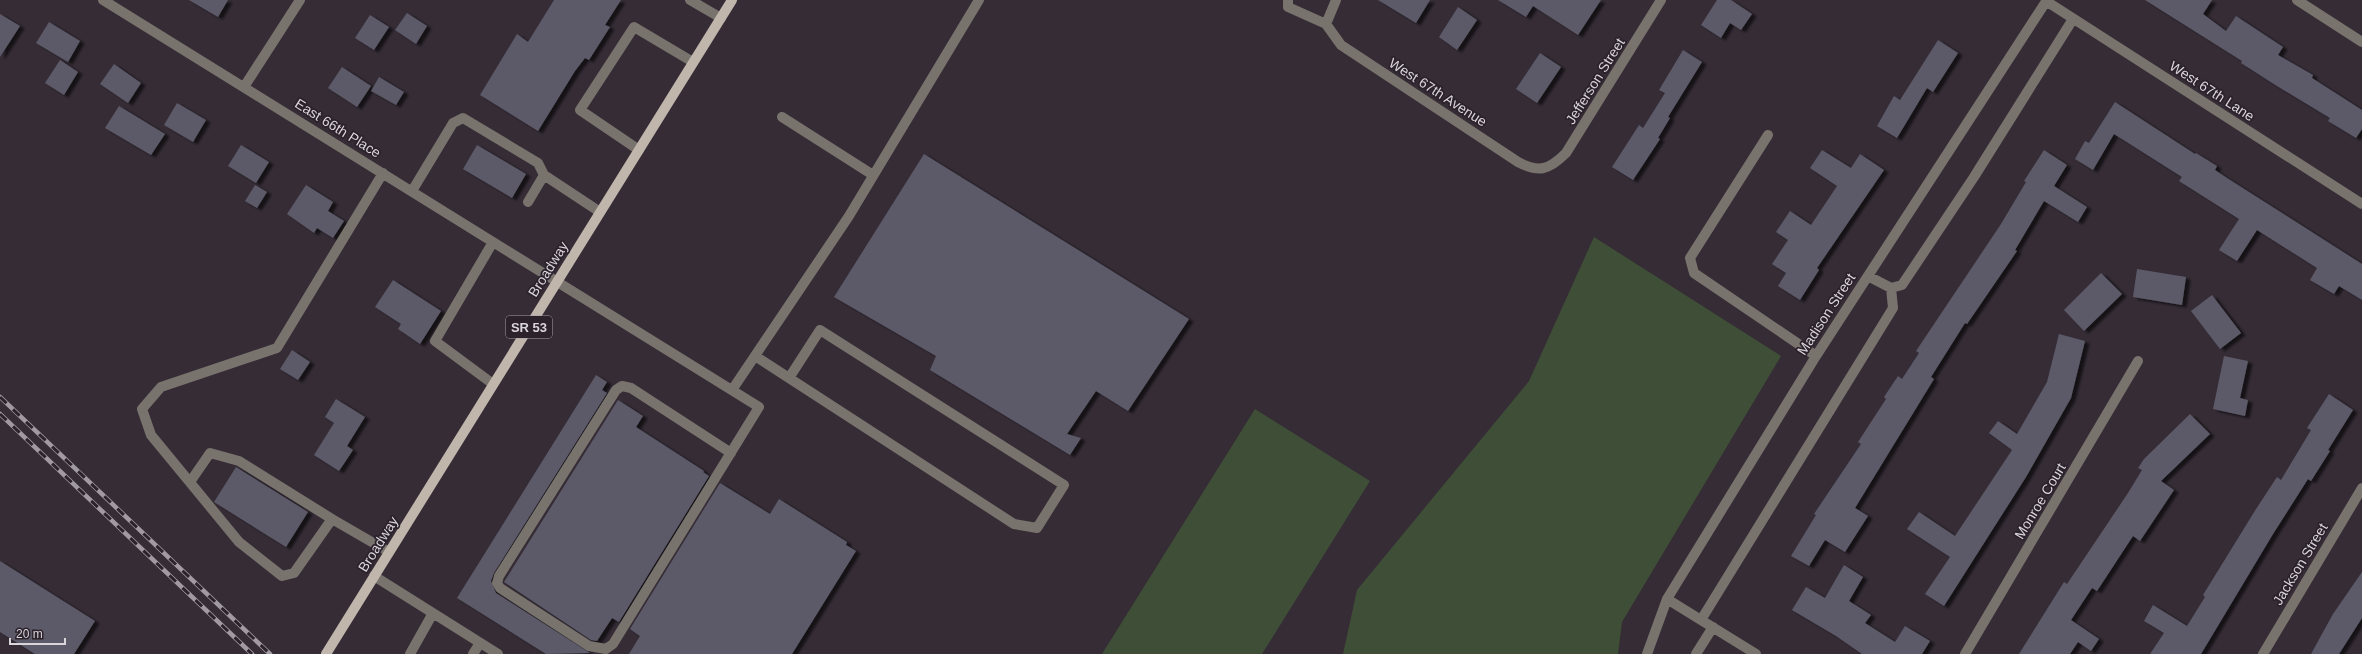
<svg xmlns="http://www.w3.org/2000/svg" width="2362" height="654" viewBox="0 0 2362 654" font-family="Arial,sans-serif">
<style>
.green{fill:#3f4e36}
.building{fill:#5c5a68;filter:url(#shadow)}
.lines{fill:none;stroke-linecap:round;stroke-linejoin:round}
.minor{stroke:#78736d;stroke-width:10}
.major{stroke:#c0b6ab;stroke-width:10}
.rail-casing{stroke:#a19aa2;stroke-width:4.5}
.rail{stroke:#2b222c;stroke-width:3;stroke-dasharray:9;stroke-linecap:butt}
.labels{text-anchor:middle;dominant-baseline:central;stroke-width:3.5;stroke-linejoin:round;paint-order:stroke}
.shield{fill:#2b222c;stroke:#a69fa6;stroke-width:1}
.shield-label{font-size:13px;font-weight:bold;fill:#dad4db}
.street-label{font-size:14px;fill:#dad4db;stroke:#2b222c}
</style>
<defs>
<filter id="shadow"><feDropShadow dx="4.5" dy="2.5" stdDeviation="1" flood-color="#0009"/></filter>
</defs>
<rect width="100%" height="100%" fill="#352c36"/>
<path class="green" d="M1594,237L1781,356L1622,622L1618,654H1343L1357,590L1529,381Z
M1255,409L1370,481L1262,654H1102Z"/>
<path class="building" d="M189,0H228L218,17Z
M554,0H621L605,25L610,27L589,60L585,58L575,71L538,131L480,95L517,34L528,42Z
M1378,0H1430L1416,23Z
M1498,0H1601L1578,35L1533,6L1526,17Z
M1717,0H1731L1752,14L1741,30L1730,23L1721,38L1701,25Z
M2145,0H2212L2203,14L2226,31L2236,16L2283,47L2278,55L2313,75L2312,78L2362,110V129L2356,138L2328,121L2330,118L2277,86L2241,63L2242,61Z
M1458,7L1477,20L1457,50L1439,37Z
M407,13L427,26L416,44L395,30Z
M0,14L20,26L0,57Z
M370,15L389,27L374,50L355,38Z
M49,22L80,41L68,62L36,43Z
M1938,40L1958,53L1933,92L1927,88L1897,138L1877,126L1894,96L1900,100Z
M1683,50L1702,62L1668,117L1670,118L1658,138L1660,139L1633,180L1612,167L1639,125L1643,128L1665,93L1659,90Z
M1540,53L1561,67L1537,103L1516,89Z
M60,60L78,72L64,95L45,83Z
M114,64L141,83L128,103L100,84Z
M342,67L371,86L357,107L328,88Z
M379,77L404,92L396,105L371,91Z
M2115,102L2195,154L2196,153L2217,166L2215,170L2227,178L2362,264V300L2339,286L2334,294L2310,280L2317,268L2257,230L2237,261L2219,250L2239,219L2179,181L2182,177L2114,134L2093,170L2075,159L2085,141L2089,143Z
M177,103L206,120L193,142L164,125Z
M119,106L165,134L151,155L105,128Z
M241,145L269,162L256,183L228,166Z
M477,145L526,174L512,198L463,169Z
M1822,150L1851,168L1860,154L1884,170L1817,268L1819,270L1800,300L1778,286L1786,273L1772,264L1788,240L1776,232L1790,211L1811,225L1837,186L1810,168Z
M2044,150L2067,165L2054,186L2087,207L2078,222L2044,201L2015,250L2017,251L1967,324L1965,323L1931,377L1934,379L1855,508L1868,516L1845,552L1825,540L1809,566L1791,556L1816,515L1814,514L1861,444L1858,442L1886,399L1884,397L1898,376L1902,379L1919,353L1916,351L2001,224L2026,182L2024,181Z
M924,154L1189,319L1128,411L1096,391L1067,434L1081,438L1070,455L930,370L936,356L834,297Z
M255,185L267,192L257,208L245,201Z
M306,185L333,202L328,211L344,221L333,238L317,228L314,233L287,214Z
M2137,269L2186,277L2182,305L2133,297Z
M2101,273L2122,294L2084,331L2064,310Z
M393,280L441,311L420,344L398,329L401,324L375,307Z
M2212,295L2241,333L2220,349L2191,311Z
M2059,334L2085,341L2071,398L2026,477L1944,606L1925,594L1950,557L1907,529L1919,512L1955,536L2012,450L1989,433L1998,421L2017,434L2047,382Z
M292,350L310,362L298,380L280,369Z
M2224,356L2248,361L2240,398L2248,400L2245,416L2213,409Z
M596,375L607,382L602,390L607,393L494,573L491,581L496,593L590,653L546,654L457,598Z
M2329,394L2353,410L2328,450L2330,451L2311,481L2308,479L2273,534L2201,654H2150L2164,633L2144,621L2153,605L2187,626L2205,597L2203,595L2256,509L2277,477L2281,480L2311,430L2307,428Z
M336,399L365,417L347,446L353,450L339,471L314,455L334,423L325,417Z
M618,400L643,416L636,427L704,471L703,472L709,476L619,622L612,618L597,641L591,640L504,582Z
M2190,414L2210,434L2161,481L2174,490L2140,541L2133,536L2097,591L2092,588L2071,620L2099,639L2091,651L2078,642L2070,654H2019L2064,582L2067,584L2128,493L2142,470L2138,468L2144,459Z
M236,467L308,512L286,547L214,502Z
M720,483L770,514L779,499L847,542L846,545L856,551L792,654H629L640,636L630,629Z
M0,561L95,621L74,654H35L0,632Z
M1844,565L1863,577L1849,601L1871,615L1865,623L1895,642L1905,626L1930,641L1922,654H1862L1836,636L1792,610L1806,587L1825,598Z
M2362,572V618L2339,654H2311L2333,614Z"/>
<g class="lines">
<path class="minor" d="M103,0L759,407L613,644L606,649L589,646L500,588L497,583L499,576L616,390L622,386L631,388L731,453
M690,0L721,18
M1288,0V7L1326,24L1341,45L1518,162C1539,173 1549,170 1566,153L1661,0
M2297,0L2362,42
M2046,1L2362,204
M1326,24L1336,0
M244,87L300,0
M782,117L873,175
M1768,135L1690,258L1694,273L1816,356
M639,150L580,110L634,27L693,62
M383,173L277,348L161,387L142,409L151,435L239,542L282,576L294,573L332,519L389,552
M412,191L453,123L463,118L538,163L544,175L600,212
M528,202L544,175
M493,242L435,341L493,384
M1868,276L1891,288L1902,285L1974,177L2073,19
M755,356L1014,524L1037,528L1064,485L820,330L789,378
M732,390L849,216L979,0
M190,482L210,453L239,461L332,519
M374,576L498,654
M1667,599L1756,654
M1701,620L1893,308L1891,288
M410,654L433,613
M473,654L480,643
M1647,654L1667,599L1816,356L2047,0
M1696,654L1713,627
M1965,654L2138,361
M2263,654L2362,488"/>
<path class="major" d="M326,654L732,0"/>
<defs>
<path id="rail" d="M0,397L270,654
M0,414L252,654"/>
</defs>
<use href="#rail" class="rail-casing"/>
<use href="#rail" class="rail"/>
</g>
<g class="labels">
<rect class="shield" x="506" y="316" width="46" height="22" rx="3"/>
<g class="shield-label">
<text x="529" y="327">SR 53</text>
</g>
<g class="street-label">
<text transform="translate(1595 81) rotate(-58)">Jefferson Street</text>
<text transform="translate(2212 91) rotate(33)">West 67th Lane</text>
<text transform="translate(1438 92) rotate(33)">West 67th Avenue</text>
<text transform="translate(338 128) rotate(32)">East 66th Place</text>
<text transform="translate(548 269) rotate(-58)">Broadway</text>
<text transform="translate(1826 314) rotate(-57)">Madison Street</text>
<text transform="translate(2040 501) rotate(-59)">Monroe Court</text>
<text transform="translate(378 544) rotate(-58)">Broadway</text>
<text transform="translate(2300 564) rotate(-59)">Jackson Street</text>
</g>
</g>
<path d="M10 638v6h55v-6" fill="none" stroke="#dad4db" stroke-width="2"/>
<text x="16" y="638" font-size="12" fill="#dad4db" stroke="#2b222c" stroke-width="3" paint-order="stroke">20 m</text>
</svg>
